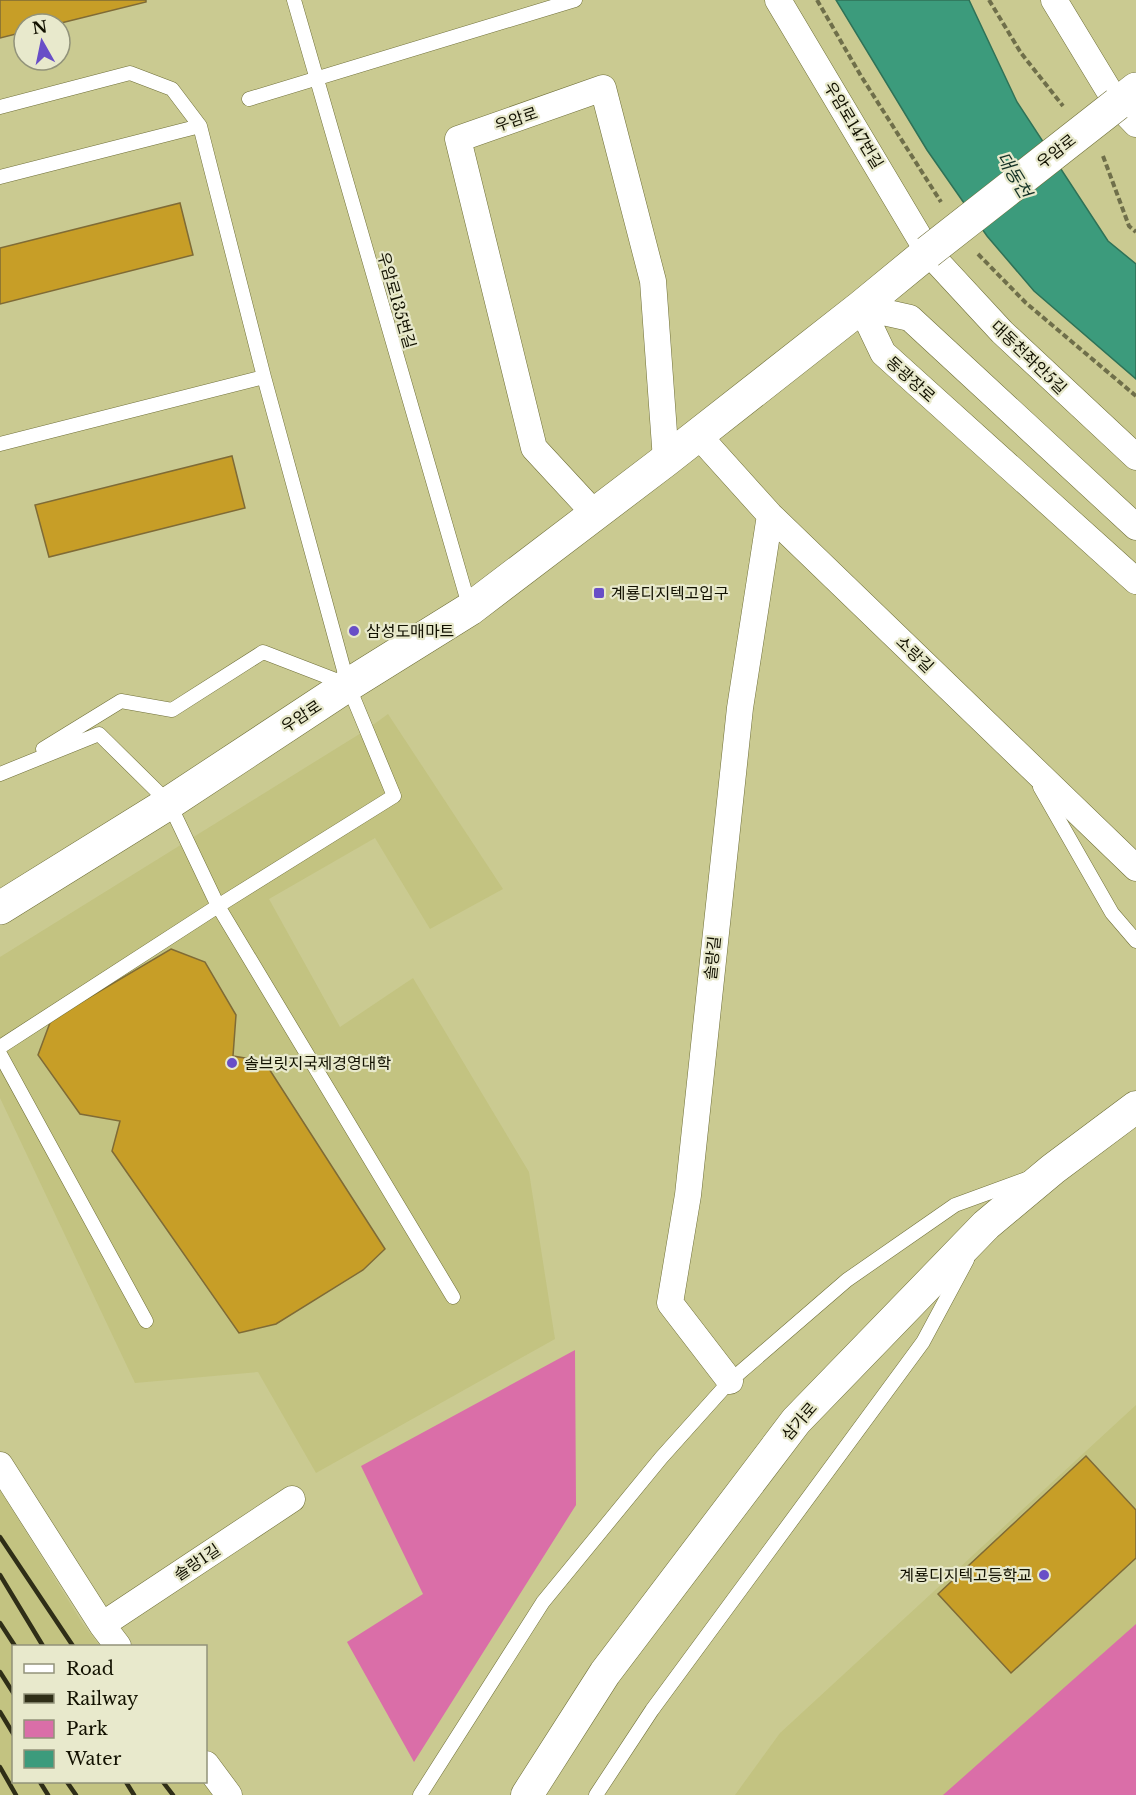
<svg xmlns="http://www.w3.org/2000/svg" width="1136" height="1795" viewBox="0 0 1136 1795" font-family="'Libre Baskerville','Noto Sans KR',serif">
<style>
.built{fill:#c3c381}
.green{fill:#da6ea8}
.water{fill:#3c9b7c;stroke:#2f7257;stroke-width:1.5}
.building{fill:#c79e27;stroke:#7f6b36;stroke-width:1.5}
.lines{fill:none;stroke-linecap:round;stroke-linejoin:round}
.service-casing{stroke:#6f6f38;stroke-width:15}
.minor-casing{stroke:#6f6f38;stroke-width:27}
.tertiary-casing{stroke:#6f6f38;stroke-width:33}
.secondary-casing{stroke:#6f6f38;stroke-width:34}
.path{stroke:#6f6f4a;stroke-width:4;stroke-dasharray:6 3;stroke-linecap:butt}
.service{stroke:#fff;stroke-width:14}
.minor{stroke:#fff;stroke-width:26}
.tertiary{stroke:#fff;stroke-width:32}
.secondary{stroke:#fff;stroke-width:33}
.rail{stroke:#2f2e17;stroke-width:4.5}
.secondary-bridge-casing{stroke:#6f6f38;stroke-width:34;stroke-linecap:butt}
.secondary-bridge{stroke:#fff;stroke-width:33}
.poi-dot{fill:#684ec7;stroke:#e8e9cc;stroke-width:2}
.labels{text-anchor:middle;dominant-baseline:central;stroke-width:4.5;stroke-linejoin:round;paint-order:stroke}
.street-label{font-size:16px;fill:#121100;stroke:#e8e9cc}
.poi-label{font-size:16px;fill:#121100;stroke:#e8e9cc;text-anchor:start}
.water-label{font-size:18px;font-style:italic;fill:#153227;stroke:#e8e9cc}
</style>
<rect width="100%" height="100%" fill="#caca91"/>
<path class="built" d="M388,714L503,889L430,929L375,838L269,899L340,1027L413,978L529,1172L555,1339L316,1473L258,1372L135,1383L0,1098V957L366,730Z
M1136,1405V1795H735L780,1733Z
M0,1490L83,1624L100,1646H14V1782H203L213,1795H0Z"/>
<path class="green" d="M575,1350L576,1505L414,1762L347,1642L423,1594L361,1466Z
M1136,1624V1795H943Z"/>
<path class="water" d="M836,0H969L1017,102L1108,241L1136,264V379L1034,291L987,236L927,150Z"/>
<path class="building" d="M0,0H146V2L57,24H24V32L0,38Z
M180,203L193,255L0,304V248Z
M232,456L245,508L49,557L35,505Z
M171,949L205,962L236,1015L233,1056L264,1061L385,1249L363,1270L276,1324L239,1333L112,1151L120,1121L80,1114L38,1055L51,1020Z
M1086,1456L1136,1510V1558L1011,1673L938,1594Z"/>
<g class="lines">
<defs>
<path id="service" d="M294,0L470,609
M249,99L575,0
M0,107L130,73L172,89L200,126L264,377L348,685L394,796L218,906L453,1297
M0,177L200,126
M0,444L264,377
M43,749L121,701L172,710L263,652L346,684
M0,774L99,734L169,803L218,906L0,1047
M1040,787L1112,913L1136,941
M0,1054L146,1321
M420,1795L543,1602L661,1458L730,1381L847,1280L955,1205L1026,1179
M596,1795L652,1710L923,1342L967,1260"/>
<path id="minor" d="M778,0L928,252L1002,332L1136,457
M1054,0L1117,104L1136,124
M861,307L883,353L1136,581
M861,307L910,318L1136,527
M698,435L770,515L1136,868
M596,515L534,448L458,139L603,88L653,281L666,460
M730,1381L670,1303L688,1195L740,708L770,515
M0,1465L102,1625L118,1646
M102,1625L292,1499
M206,1764L229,1795"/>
<path id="tertiary" d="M527,1795L605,1673L796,1421L986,1225L1053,1169L1136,1107"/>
<path id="secondary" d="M1117,104L1136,89
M0,908L169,803L348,685L470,609L666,460L861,307L928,252"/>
</defs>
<use href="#service" class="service-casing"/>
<use href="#minor" class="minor-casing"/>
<use href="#tertiary" class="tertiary-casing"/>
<use href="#secondary" class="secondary-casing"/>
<path class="path" d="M817,0L861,76L941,202
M989,0L1021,53L1063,106
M1103,156L1129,226L1136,232
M978,254L1026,303L1136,396"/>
<use href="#service" class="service"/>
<use href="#minor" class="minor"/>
<use href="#tertiary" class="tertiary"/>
<use href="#secondary" class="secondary"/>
<path class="rail" d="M0,1537L73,1646
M0,1575L43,1646
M0,1623L15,1646
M0,1672L14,1694
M0,1712L14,1735
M0,1767L16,1795
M40,1782L48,1795
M67,1782L76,1795
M126,1782L134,1795
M163,1782L173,1795"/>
<defs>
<path id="secondary-bridge" d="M928,252L1117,104"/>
</defs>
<use href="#secondary-bridge" class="secondary-bridge-casing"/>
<use href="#secondary-bridge" class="secondary-bridge"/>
</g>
<g class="poi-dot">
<rect x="593" y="587" width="12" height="12" rx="3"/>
<circle cx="354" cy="631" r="6"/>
<circle cx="232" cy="1063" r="6"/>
<circle cx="1044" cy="1575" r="6"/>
</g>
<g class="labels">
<g class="street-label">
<text transform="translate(516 119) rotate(-19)">우암로</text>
<text transform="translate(854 125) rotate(59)">우암로147번길</text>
<text transform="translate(1056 151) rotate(-38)">우암로</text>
<text transform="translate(397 300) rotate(74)">우암로135번길</text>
<text transform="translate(1029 357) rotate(44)">대동천좌안5길</text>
<text transform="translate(911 379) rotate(42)">동광장로</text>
<text transform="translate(915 654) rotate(44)">소랑길</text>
<text transform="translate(301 716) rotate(-33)">우암로</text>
<text transform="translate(712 958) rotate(-84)">솔랑길</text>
<text transform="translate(799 1421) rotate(-49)">삼가로</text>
<text transform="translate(197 1562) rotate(-34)">솔랑1길</text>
</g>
<g class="poi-label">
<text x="611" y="593">계룡디지텍고입구</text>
<text x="366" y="631">삼성도매마트</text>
<text x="244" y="1063">솔브릿지국제경영대학</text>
<text x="1032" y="1575" text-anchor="end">계룡디지텍고등학교</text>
</g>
<g class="water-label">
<text transform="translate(1014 175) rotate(59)">대동천</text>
</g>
</g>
<rect x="12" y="1645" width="195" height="138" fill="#e8e9cc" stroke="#92937a" stroke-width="1.5"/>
<rect x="24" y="1664" width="30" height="9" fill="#ffffff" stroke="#92937a" stroke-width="1.5"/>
<text x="66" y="1675" font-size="18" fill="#121100">Road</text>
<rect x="24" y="1694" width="30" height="9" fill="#2f2e17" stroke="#92937a" stroke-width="1.5"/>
<text x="66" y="1705" font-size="18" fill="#121100">Railway</text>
<rect x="24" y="1720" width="30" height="18" fill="#da6ea8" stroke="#92937a" stroke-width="1.5"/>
<text x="66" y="1735" font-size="18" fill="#121100">Park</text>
<rect x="24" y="1750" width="30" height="18" fill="#3c9b7c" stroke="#92937a" stroke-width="1.5"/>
<text x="66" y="1765" font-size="18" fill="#121100">Water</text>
<g transform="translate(42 42) rotate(351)"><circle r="28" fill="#e8e9cc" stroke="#92937a" stroke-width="1.5"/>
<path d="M0-4.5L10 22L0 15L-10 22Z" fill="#684ec7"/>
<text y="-9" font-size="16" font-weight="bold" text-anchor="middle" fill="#121100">N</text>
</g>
</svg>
